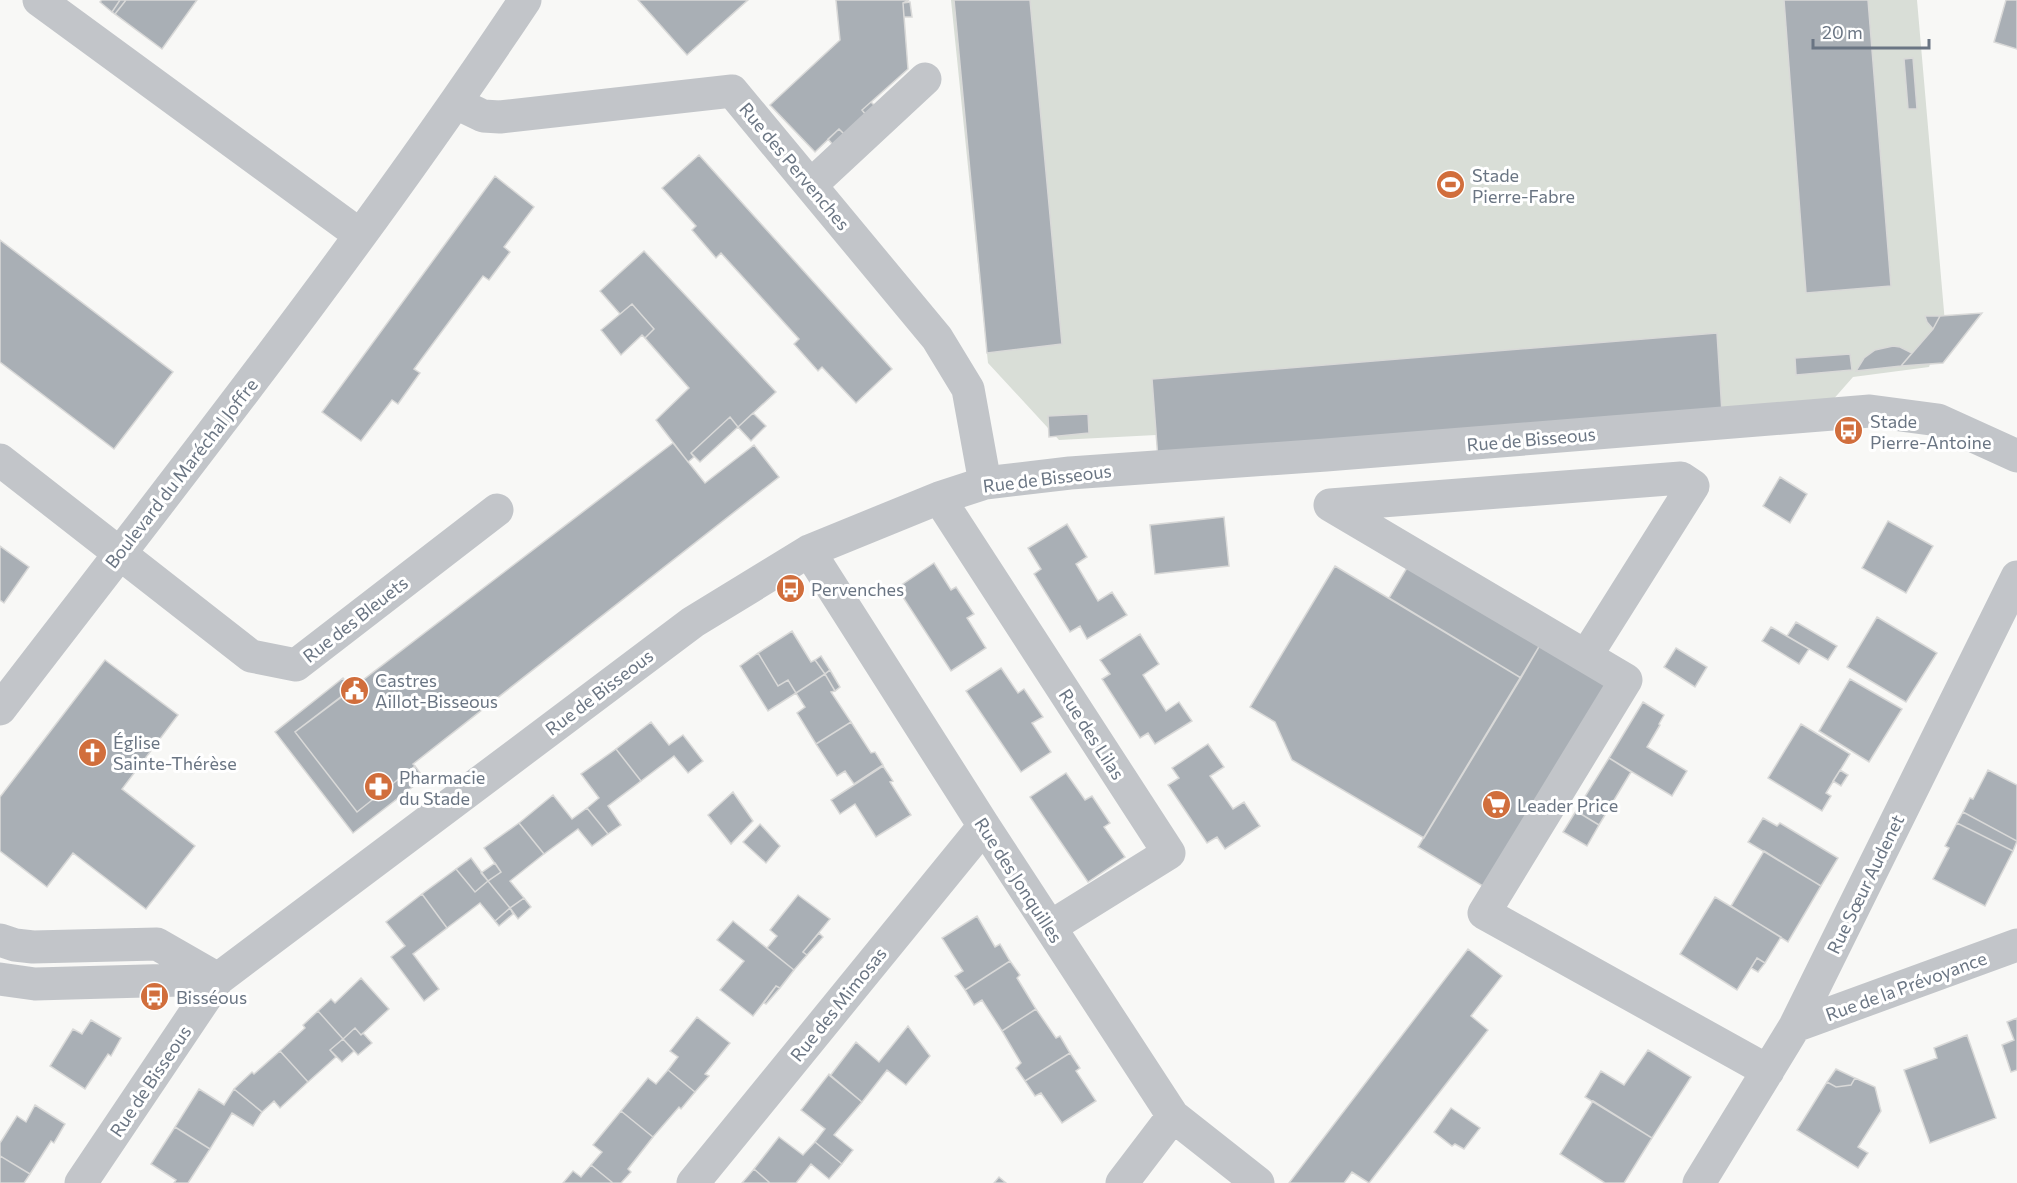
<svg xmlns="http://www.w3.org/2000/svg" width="2017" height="1183" viewBox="0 0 2017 1183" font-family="Commissioner,sans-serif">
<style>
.green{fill:#d9ded7}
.building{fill:#a9afb5;stroke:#d9d9d8;stroke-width:1.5}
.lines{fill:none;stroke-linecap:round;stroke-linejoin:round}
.minor{stroke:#c2c5c9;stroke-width:33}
.labels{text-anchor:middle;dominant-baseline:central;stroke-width:6;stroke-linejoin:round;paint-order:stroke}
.street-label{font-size:18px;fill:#6a7583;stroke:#fff}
.poi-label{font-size:18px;fill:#6a7583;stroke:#fff;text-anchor:start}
</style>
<rect width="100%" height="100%" fill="#f8f8f6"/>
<path class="green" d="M951,0H1917L1945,323L1929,367L1853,377L1831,402L1158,459L1156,435L1059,440L988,363Z"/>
<path class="building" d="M102,0H120L112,12L100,2Z
M120,0H126L115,14L112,12Z
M126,0H197L162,49L115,14Z
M638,0H748L687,55Z
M836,0H909L903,3L908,69L862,110L866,115L844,134L839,129L815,152L770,105L840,40Z
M954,0H1030L1062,344L987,353Z
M1784,0H1868L1891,286L1806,293Z
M2006,0H2017V49L1994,42Z
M910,2L912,17H904L903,3Z
M1913,58L1917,109H1908L1904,59Z
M871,102L876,107L866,115L862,110Z
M839,129L844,134L833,145L828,139Z
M699,155L892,369L856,403L822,367L818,371L794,344L799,339L721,253L716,258L692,230L696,226L662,188Z
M495,176L534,207L504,247L510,252L489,280L483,276L414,369L420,373L398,404L392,400L361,441L322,412Z
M0,240L173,372L114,449L0,362Z
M644,251L776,392L738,427L730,417L691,453L694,457L688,462L656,420L689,388L645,338L654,329L632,304L620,314L600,291Z
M632,304L654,329L645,338L642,335L621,355L601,330Z
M1982,313L1943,363L1901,366L1933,329L1940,316Z
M1925,316H1940L1933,329L1927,322Z
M1717,333L1722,413L1158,459L1152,379Z
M1893,346L1900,347L1912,353L1901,366L1856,371L1864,358L1875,350Z
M1850,354L1852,370L1796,375L1795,358Z
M753,413L766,426L751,441L738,427Z
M1088,414L1089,433L1049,437L1048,416Z
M730,417L738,427L700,462L691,453Z
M673,443L705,483L754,445L779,477L413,764L415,766L357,812L295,732Z
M1780,477L1807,494L1790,523L1763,506Z
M1224,517L1229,566L1155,574L1150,525Z
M1888,521L1933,546L1906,593L1862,568Z
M1067,524L1087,557L1076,564L1098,601L1112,592L1127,615L1087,639L1080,626L1070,632L1034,574L1041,569L1028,548Z
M0,546L29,567L4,603L0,600Z
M934,563L951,590L956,587L974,614L967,618L986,648L951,671L897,588Z
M1335,566L1521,678L1424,838L1292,760L1275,722L1250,707Z
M1408,566L1540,645L1521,678L1389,598Z
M1877,617L1937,653L1906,702L1847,667Z
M1796,622L1837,646L1828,660L1787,636Z
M1771,627L1809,649L1799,664L1762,641Z
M792,631L811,662L815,660L825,674L796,693L788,680L778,686L758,653Z
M1140,634L1159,664L1143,675L1166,711L1179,702L1192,721L1155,744L1148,733L1140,738L1102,679L1110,674L1100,660Z
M1540,645L1613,689L1491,891L1418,847Z
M1676,648L1707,667L1695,687L1664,667Z
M758,653L778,686L788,680L796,693L768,711L740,666Z
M821,656L830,670L825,674L815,660Z
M105,660L178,715L122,789L195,846L146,909L73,853L47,887L0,851V797Z
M1001,668L1018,693L1024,689L1043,717L1032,723L1051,752L1021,772L966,691Z
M830,670L840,687L835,691L825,674Z
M825,674L835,691L831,692L851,722L816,744L797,713L805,707L796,693Z
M343,678L352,689L295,732L357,812L415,766L424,778L353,833L275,732Z
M1850,679L1902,709L1869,762L1819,731Z
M1643,702L1664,715L1659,724L1660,725L1647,747L1687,771L1672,796L1609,758Z
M651,722L669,745L683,735L703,761L688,773L674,756L641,781L616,749Z
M851,722L871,753L875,752L883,765L854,784L845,771L837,776L816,744Z
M1801,724L1850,754L1826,793L1831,796L1822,811L1768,778Z
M1208,744L1224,767L1210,776L1233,809L1244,802L1260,826L1225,849L1217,837L1207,843L1168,785L1179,778L1172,768Z
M616,749L641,781L608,806L621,825L608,834L587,808L599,798L581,774Z
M1609,758L1631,772L1599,825L1576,811Z
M883,766L893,781L890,782L911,815L876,837L855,804L840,814L831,800Z
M1840,770L1848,775L1841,786L1833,781Z
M1988,770L2017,785V841L1963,812L1970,798L1973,799Z
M1066,773L1085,800L1092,796L1110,823L1104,827L1125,857L1088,882L1030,797Z
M733,792L753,821L731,844L708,815Z
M553,795L572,819L587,808L608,834L592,846L578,829L544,854L519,823Z
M1576,811L1599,825L1587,846L1563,832Z
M1963,812L2017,841L2013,851L1957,823Z
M1763,818L1777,826L1780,823L1838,858L1821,886L1748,842Z
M519,823L544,854L510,881L524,898L510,908L488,881L501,872L484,848Z
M1957,823L2013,851L1985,906L1933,879L1949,848L1945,846Z
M760,824L780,846L766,863L743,842Z
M1764,851L1821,886L1788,942L1731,906Z
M471,858L488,881L475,892L456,869Z
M495,863L501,872L488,881L481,873Z
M456,869L475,892L488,881L510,908L495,921L480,903L447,928L422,894Z
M422,894L447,928L413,954L439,989L424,1001L391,957L405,946L386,922Z
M798,895L830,919L803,952L807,955L794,970L767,948L777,936L770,930Z
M1715,897L1781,937L1765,963L1757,958L1737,990L1680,954Z
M524,898L531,907L518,919L510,908Z
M510,908L513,914L499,926L495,921Z
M977,916L995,947L1000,944L1010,961L965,990L955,976L963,971L942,938Z
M733,921L794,970L780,988L776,986L753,1016L720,990L744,961L717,940Z
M819,933L823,937L807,955L803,952Z
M1468,949L1502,976L1471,1016L1488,1030L1369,1183L1352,1172L1344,1183H1289Z
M1757,958L1765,963L1758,972L1751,968Z
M1010,961L1020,975L1017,978L1036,1009L1002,1031L982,1000L974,1005L965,990Z
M361,978L389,1009L361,1035L355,1028L343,1039L318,1011L331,999L335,1003Z
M776,986L780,988L766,1004L764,1003Z
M1036,1009L1056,1038L1060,1036L1070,1053L1025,1081L1016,1068L1021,1063L1002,1031Z
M318,1011L343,1039L330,1050L336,1057L308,1082L280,1051L305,1028L303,1025Z
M697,1017L730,1043L705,1074L709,1076L695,1092L668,1070L678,1057L670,1051Z
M2017,1018V1070L2011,1072L2002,1045L2014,1040L2007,1022Z
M91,1020L121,1038L111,1056L108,1054L85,1089L50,1066L73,1029L82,1034Z
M908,1026L930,1056L906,1085L887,1070L862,1102L830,1076L856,1042L879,1062Z
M355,1028L361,1035L363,1033L372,1043L358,1055L343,1039Z
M1967,1035L1996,1118L1930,1143L1904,1070L1937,1058L1934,1048Z
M343,1039L354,1051L342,1062L330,1050Z
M1648,1050L1691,1077L1652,1138L1585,1097L1601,1071L1624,1085Z
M280,1051L308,1082L280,1108L274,1101L262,1112L234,1089L252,1072L254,1074Z
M1070,1053L1080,1068L1076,1071L1096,1101L1062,1123L1041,1093L1035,1096L1025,1081Z
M1836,1069L1855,1078L1851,1085L1836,1087L1827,1082Z
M668,1070L695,1092L681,1109L679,1107L653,1137L621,1111L648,1078L656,1084Z
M829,1074L862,1102L834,1135L853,1150L842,1164L815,1142L825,1129L801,1110Z
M1855,1078L1875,1087L1881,1111L1858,1147L1868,1153L1858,1168L1797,1130L1827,1082L1836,1087L1851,1085Z
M199,1089L224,1105L234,1089L262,1112L253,1126L232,1113L210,1149L175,1127Z
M1593,1101L1652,1138L1624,1183H1605L1560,1154Z
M35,1105L65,1124L54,1143L51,1141L30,1174L0,1156V1143L17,1116L26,1122Z
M1451,1108L1480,1128L1464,1149L1455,1144L1452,1146L1434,1132Z
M621,1111L653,1137L628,1169L631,1172L621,1183H613L591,1165L602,1152L593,1145Z
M175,1127L210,1149L188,1183H174L176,1180L151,1164Z
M779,1137L803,1155L815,1142L842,1164L829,1179L811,1164L796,1183H770L754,1169Z
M0,1156L30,1174L24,1183H0Z
M591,1165L613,1183H563L573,1171L581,1177Z
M754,1169L770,1183H742Z
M999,1177L1006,1183H994Z"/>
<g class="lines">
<path class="minor" d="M39,0L360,235
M456,103L483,116L500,117L732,91L937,338L968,389L985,483
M811,185L925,79
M0,460L251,656L296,665L497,510
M939,498L1169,853L1050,927
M1330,505L1626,680L1484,913L1768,1071
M1330,505L1681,478L1693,486L1586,656
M809,551L984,826L1173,1116L1258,1183
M0,709C179,476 362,245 525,0
M0,940L15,945L33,947L157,944L218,979
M0,979L35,984L218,979
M1795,1026L2017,945
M81,1183L218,979L693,622L809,551L939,498L985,483L1070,473L1326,455L1870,411L1938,420L2017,456
M693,1183L984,826
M1122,1183L1173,1116
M1699,1183L1795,1026L2017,577"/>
</g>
<defs>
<symbol id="stadium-disc" viewBox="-11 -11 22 22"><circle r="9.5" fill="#d16e3c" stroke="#fff"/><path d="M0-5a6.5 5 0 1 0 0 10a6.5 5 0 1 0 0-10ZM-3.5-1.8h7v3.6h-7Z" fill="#fff"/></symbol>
<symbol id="bus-disc" viewBox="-11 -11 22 22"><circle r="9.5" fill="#d16e3c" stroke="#fff"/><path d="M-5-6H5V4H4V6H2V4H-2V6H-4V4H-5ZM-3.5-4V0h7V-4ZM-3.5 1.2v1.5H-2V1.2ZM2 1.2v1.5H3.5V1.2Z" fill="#fff"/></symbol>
<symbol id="civic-disc" viewBox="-11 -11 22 22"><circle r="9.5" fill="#d16e3c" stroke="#fff"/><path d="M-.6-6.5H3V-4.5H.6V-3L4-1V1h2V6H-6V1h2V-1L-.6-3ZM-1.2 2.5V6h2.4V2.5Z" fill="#fff"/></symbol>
<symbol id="church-disc" viewBox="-11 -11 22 22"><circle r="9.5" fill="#d16e3c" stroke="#fff"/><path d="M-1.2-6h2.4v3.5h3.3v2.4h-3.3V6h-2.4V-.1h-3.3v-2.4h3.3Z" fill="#fff"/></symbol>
<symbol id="pharmacy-disc" viewBox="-11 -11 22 22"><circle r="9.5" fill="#d16e3c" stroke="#fff"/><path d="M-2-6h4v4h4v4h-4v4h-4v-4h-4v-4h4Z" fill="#fff"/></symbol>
<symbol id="supermarket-disc" viewBox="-11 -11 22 22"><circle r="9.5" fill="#d16e3c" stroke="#fff"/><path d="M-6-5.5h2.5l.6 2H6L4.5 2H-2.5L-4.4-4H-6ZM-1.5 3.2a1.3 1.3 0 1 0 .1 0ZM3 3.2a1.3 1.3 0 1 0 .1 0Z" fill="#fff"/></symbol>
</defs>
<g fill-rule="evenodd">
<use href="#stadium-disc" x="1434" y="168" width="33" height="33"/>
<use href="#bus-disc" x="1832" y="414" width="33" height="33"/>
<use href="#bus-disc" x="774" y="572" width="33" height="33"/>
<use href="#civic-disc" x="338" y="674" width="33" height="33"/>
<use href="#church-disc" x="76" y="736" width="33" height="33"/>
<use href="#pharmacy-disc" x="362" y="770" width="33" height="33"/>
<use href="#supermarket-disc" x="1480" y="788" width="33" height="33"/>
<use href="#bus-disc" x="138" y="980" width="33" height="33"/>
</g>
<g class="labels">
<g class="street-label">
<text transform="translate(795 166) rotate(50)">Rue des Pervenches</text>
<text transform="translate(1531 439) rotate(-5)">Rue de Bisseous</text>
<text transform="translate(181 473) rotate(-52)">Boulevard du Maréchal Joffre</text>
<text transform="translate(1047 478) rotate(-7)">Rue de Bisseous</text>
<text transform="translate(355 619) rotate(-38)">Rue des Bleuets</text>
<text transform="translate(599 692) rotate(-37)">Rue de Bisseous</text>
<text transform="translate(1092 734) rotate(57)">Rue des Lilas</text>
<text transform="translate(1019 880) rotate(57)">Rue des Jonquilles</text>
<text transform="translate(1865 884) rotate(-64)">Rue Sœur Audenet</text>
<text transform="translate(1906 986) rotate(-20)">Rue de la Prévoyance</text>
<text transform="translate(838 1004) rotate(-51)">Rue des Mimosas</text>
<text transform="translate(150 1081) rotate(-56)">Rue de Bisseous</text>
</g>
<g class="poi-label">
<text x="1472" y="175">Stade<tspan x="1472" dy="21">Pierre-Fabre</tspan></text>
<text x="1870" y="421">Stade<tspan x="1870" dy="21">Pierre-Antoine</tspan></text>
<text x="811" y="589">Pervenches</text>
<text x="375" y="680">Castres<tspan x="375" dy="21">Aillot-Bisseous</tspan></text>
<text x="113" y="742">Église<tspan x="113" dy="21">Sainte-Thérèse</tspan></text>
<text x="399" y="777">Pharmacie<tspan x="399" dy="21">du Stade</tspan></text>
<text x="1517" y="805">Leader Price</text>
<text x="176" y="997">Bisséous</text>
</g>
</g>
<path d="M1813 39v9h116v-9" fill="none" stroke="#6a7583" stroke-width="3"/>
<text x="1822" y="39" font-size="18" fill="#6a7583" stroke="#ffffff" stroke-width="4.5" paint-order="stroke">20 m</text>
</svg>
